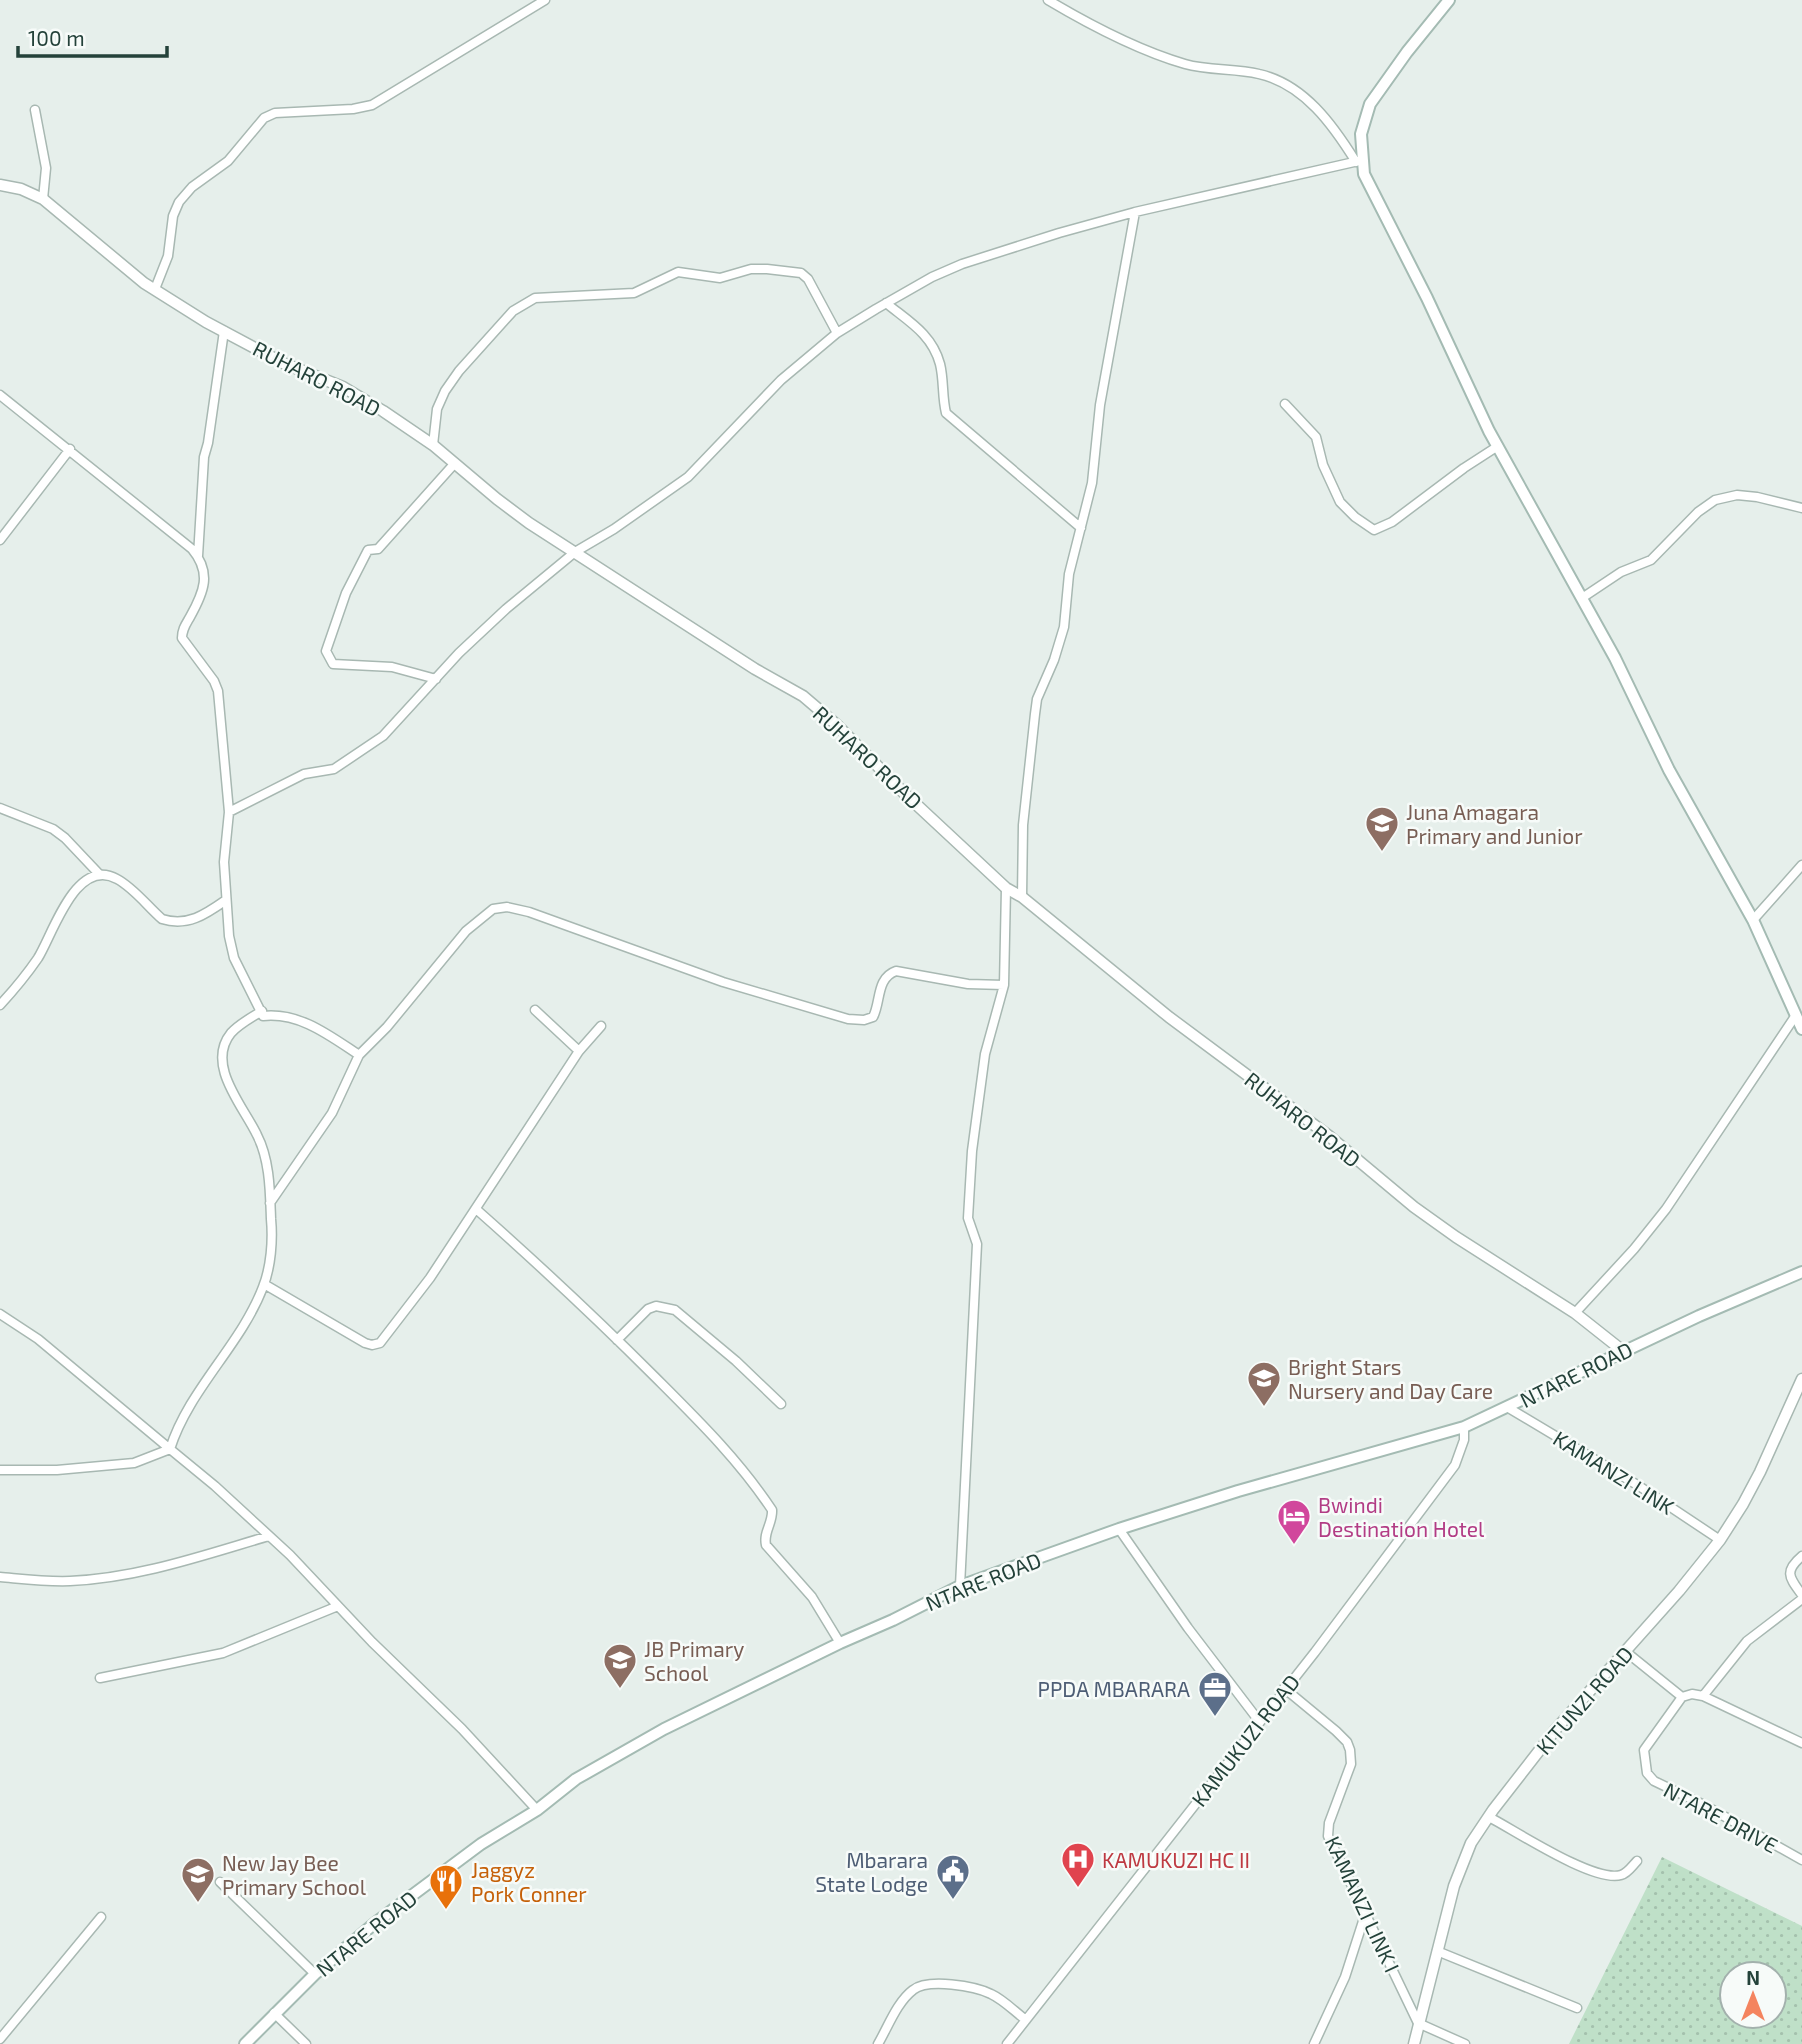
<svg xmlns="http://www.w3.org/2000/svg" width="1802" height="2044" viewBox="0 0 1802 2044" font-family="'Exo 2',sans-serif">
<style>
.grass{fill:url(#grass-dots);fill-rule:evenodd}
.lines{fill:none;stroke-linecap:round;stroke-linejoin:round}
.minor-casing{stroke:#a8b8b2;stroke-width:11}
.tertiary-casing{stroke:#a8b8b2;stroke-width:13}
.secondary-casing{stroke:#a4bbb3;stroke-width:14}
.minor{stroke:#fff;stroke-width:8}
.tertiary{stroke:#fff;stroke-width:10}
.secondary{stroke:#fff;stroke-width:10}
.labels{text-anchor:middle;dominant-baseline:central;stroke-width:5;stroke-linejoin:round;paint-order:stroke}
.street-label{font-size:21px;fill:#24423a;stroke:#f7fbf9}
.education-label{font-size:21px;fill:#785e54;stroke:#f7fbf9;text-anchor:start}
.hotel-label{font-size:21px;fill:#b23c85;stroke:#f7fbf9;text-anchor:start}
.service-label{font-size:21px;fill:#4e5e75;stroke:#f7fbf9;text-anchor:end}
.health-label{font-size:21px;fill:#be3a42;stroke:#f7fbf9;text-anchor:start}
.food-label{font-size:21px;fill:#c56008;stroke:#f7fbf9;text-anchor:start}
</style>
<defs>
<pattern id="grass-dots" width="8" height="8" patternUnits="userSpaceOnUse" patternTransform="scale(1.75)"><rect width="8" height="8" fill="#bfe0c8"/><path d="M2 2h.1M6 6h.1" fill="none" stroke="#a4c1ad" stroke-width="1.8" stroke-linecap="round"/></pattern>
</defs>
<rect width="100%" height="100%" fill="#e6efeb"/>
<path class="grass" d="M1662,1857L1802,1926V2044H1569ZM1732,1974H1774V2016H1732Z"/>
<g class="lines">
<defs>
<path id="minor" d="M1048,0C1090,25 1137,50 1185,64C1209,71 1235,68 1259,74C1304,84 1333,125 1356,162
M35,110L46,168L43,199
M155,289L168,256L173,216L179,202L192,187L228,161L264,118L275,113L353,109L372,105L545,0
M886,303C908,321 932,334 940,364C944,380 942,397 946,413L1081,528
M0,395L192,549C212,573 204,592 190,617C186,624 182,629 182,638L214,681L218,691L229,812L224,862L229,936L234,958L263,1016C300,1012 330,1036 359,1055
M1285,404L1316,437L1323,465L1340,502L1355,517L1374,530L1392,522L1464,468L1498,446
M433,445L437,409L445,391L459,371L513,311L535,298L634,293L678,272L720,278L751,269H767L801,273L808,279L837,333
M0,540L70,449
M198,556L204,457L208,443L224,331
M1582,598L1621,572L1651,560L1698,512L1715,500L1737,495L1757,497L1802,508
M436,679L392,667L333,664L326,651L346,593L368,550L378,549L455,463
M0,808L53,829L65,838L100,875
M229,812L304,774L334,769L383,736L459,653L506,609L575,552L614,529L688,477L781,380L837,333L876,309L932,277L962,264L1059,233L1135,212L1363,160
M1022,897L1023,825L1035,714L1037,699L1054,660L1064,627L1069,574L1092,483L1100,405L1135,212
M1753,920L1802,865
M0,1005C13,991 27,974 38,958C53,934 76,856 117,879C134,888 148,907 162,919C188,927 206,914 226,900
M535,1010L579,1051
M262,1011C252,1017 239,1024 231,1033C205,1065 244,1107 257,1135C270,1160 270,1192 271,1219C273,1240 271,1267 263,1287C241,1345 189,1389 170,1449L215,1486L290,1555L372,1642L462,1729L537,1810
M270,1203L332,1113L359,1055L387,1027L466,931L493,909L507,907L529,912L723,982L848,1019L864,1020L873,1017C881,1002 876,978 896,971L968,984L1004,985
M476,1209C537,1263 597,1319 655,1377C697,1419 739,1460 772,1510C773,1523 763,1532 766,1545L812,1597L840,1643
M264,1284L365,1343L372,1345L380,1343L430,1278L579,1051L601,1026
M1575,1313L1634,1249L1666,1209L1796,1015
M0,1314L38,1339L170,1449
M617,1340L648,1309L656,1306L675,1310L736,1361L781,1404
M1507,1407L1639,1486L1720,1540
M0,1470H57L134,1463L170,1449
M1119,1529L1188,1628L1259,1721
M1802,1556C1783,1572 1790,1578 1802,1595
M0,1577C23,1579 47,1582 70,1581C139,1578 204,1555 269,1536
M960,1586L977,1244L968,1218L972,1151L985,1054L1004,985L1006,888
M1625,1651L1682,1697
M100,1678L223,1653L338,1606
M1284,1688L1336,1731L1347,1742L1350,1750L1351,1764L1329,1823L1328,1836L1418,2023L1465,2044
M1703,1696L1747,1641L1802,1599
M1682,1697L1644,1750L1647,1773L1654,1781L1704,1805L1802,1860
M1682,1697L1692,1694L1703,1696L1802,1743
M1489,1817C1516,1831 1594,1883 1621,1875C1628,1873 1632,1866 1637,1861
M220,1882L315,1974
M1437,1951L1577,2008
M274,2013L306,2044
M0,2039L101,1917
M878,2044C888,2027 897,2002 913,1990C928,1978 975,1986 991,1994C1004,2000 1015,2012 1026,2020
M1007,2044L1315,1652L1455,1465L1464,1440V1427
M1314,2044L1345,1977L1366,1912"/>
<path id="tertiary" d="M0,185L21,189L43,199L144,283L206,322L283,363L343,387L383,411L433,445L497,499L529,523L755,669L803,696L837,725L904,793L1006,888L1022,897L1169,1017L1329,1136L1414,1207L1456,1237L1575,1313L1623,1351
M1414,2044L1454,1886L1471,1843L1493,1810L1556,1729L1679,1591L1720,1540L1743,1504L1760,1472L1802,1379"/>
<path id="secondary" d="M1449,0L1407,52L1370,104L1361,134L1364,174L1427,298L1489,431L1615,658L1669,770L1753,920L1802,1029
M245,2044L315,1974L375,1923L481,1844L537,1810L576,1779L664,1729L840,1643L893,1620L960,1586L1119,1529L1238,1491L1464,1427L1699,1316L1802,1272"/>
</defs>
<use href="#minor" class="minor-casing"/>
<use href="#tertiary" class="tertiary-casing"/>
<use href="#secondary" class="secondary-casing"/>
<use href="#minor" class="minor"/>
<use href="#tertiary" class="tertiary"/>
<use href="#secondary" class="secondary"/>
</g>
<defs>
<symbol id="school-pin" viewBox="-11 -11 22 30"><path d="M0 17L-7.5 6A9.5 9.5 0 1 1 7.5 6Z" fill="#8d6e63" stroke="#f7fbf9"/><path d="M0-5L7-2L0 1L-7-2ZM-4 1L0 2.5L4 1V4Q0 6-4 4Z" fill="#fff"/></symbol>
<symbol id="hotel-pin" viewBox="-11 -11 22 30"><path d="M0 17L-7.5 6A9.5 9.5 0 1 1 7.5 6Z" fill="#d1479c" stroke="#f7fbf9"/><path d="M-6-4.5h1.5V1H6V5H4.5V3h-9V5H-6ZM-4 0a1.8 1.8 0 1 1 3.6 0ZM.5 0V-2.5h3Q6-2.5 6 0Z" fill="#fff"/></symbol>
<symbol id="office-pin" viewBox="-11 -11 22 30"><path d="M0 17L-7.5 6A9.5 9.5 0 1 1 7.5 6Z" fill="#5c6f8a" stroke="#f7fbf9"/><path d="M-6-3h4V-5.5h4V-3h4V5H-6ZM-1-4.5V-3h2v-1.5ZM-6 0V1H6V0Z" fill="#fff"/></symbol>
<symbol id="hospital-pin" viewBox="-11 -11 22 30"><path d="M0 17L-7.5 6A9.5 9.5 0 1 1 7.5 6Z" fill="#e0444e" stroke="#f7fbf9"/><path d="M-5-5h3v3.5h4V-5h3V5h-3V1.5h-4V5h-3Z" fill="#fff"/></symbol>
<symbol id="civic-pin" viewBox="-11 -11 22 30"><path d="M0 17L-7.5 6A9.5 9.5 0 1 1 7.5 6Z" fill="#5c6f8a" stroke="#f7fbf9"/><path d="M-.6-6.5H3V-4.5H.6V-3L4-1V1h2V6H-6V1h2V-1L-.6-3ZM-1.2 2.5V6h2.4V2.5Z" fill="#fff"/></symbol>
<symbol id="restaurant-pin" viewBox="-11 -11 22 30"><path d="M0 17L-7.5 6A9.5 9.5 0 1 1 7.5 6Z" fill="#e8710a" stroke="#f7fbf9"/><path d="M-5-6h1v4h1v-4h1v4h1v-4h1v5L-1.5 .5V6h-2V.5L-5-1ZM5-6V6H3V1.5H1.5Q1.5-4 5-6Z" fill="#fff"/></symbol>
</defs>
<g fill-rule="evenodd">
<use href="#school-pin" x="1363" y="804" width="38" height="52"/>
<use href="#school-pin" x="1245" y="1359" width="38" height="52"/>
<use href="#hotel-pin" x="1275" y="1497" width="38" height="52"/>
<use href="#school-pin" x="601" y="1641" width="38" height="52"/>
<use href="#office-pin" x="1196" y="1669" width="38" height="52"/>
<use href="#hospital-pin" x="1059" y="1840" width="38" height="52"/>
<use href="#civic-pin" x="934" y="1852" width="38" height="52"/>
<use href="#school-pin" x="179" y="1855" width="38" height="52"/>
<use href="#restaurant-pin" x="427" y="1862" width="38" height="52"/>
</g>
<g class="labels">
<g class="street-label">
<text transform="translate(317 378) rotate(27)">RUHARO ROAD</text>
<text transform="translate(868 757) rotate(43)">RUHARO ROAD</text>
<text transform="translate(1303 1119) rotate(38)">RUHARO ROAD</text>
<text transform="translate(1576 1374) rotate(-26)">NTARE ROAD</text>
<text transform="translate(1614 1472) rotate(32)">KAMANZI LINK</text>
<text transform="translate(983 1581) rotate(-22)">NTARE ROAD</text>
<text transform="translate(1584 1700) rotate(-49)">KITUNZI ROAD</text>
<text transform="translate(1245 1740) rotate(-52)">KAMUKUZI ROAD</text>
<text transform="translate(1721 1817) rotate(28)">NTARE DRIVE</text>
<text transform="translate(1363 1904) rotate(65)">KAMANZI LINK I</text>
<text transform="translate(366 1933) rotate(-39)">NTARE ROAD</text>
</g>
<g class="education-label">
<text x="1406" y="811">Juna Amagara<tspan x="1406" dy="24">Primary and Junior</tspan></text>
<text x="1288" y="1366">Bright Stars<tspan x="1288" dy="24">Nursery and Day Care</tspan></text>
<text x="644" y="1648">JB Primary<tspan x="644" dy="24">School</tspan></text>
<text x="222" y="1862">New Jay Bee<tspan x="222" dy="24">Primary School</tspan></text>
</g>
<g class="hotel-label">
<text x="1318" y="1504">Bwindi<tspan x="1318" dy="24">Destination Hotel</tspan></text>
</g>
<g class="service-label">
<text x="1190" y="1688">PPDA MBARARA</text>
<text x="928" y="1859">Mbarara<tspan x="928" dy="24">State Lodge</tspan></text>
</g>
<g class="health-label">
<text x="1102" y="1859">KAMUKUZI HC II</text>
</g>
<g class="food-label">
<text x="471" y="1869">Jaggyz<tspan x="471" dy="24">Pork Conner</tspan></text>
</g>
</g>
<g transform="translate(1753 1995)"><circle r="33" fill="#f7fbf9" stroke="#a3b1ad" stroke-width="2"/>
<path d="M0-5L12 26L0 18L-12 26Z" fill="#f4845f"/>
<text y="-10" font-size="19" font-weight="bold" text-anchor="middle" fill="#24423a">N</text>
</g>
<path d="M18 46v10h149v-10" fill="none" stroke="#24423a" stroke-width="3.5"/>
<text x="28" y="46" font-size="21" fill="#24423a" stroke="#f7fbf9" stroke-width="5" paint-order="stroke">100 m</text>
</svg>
